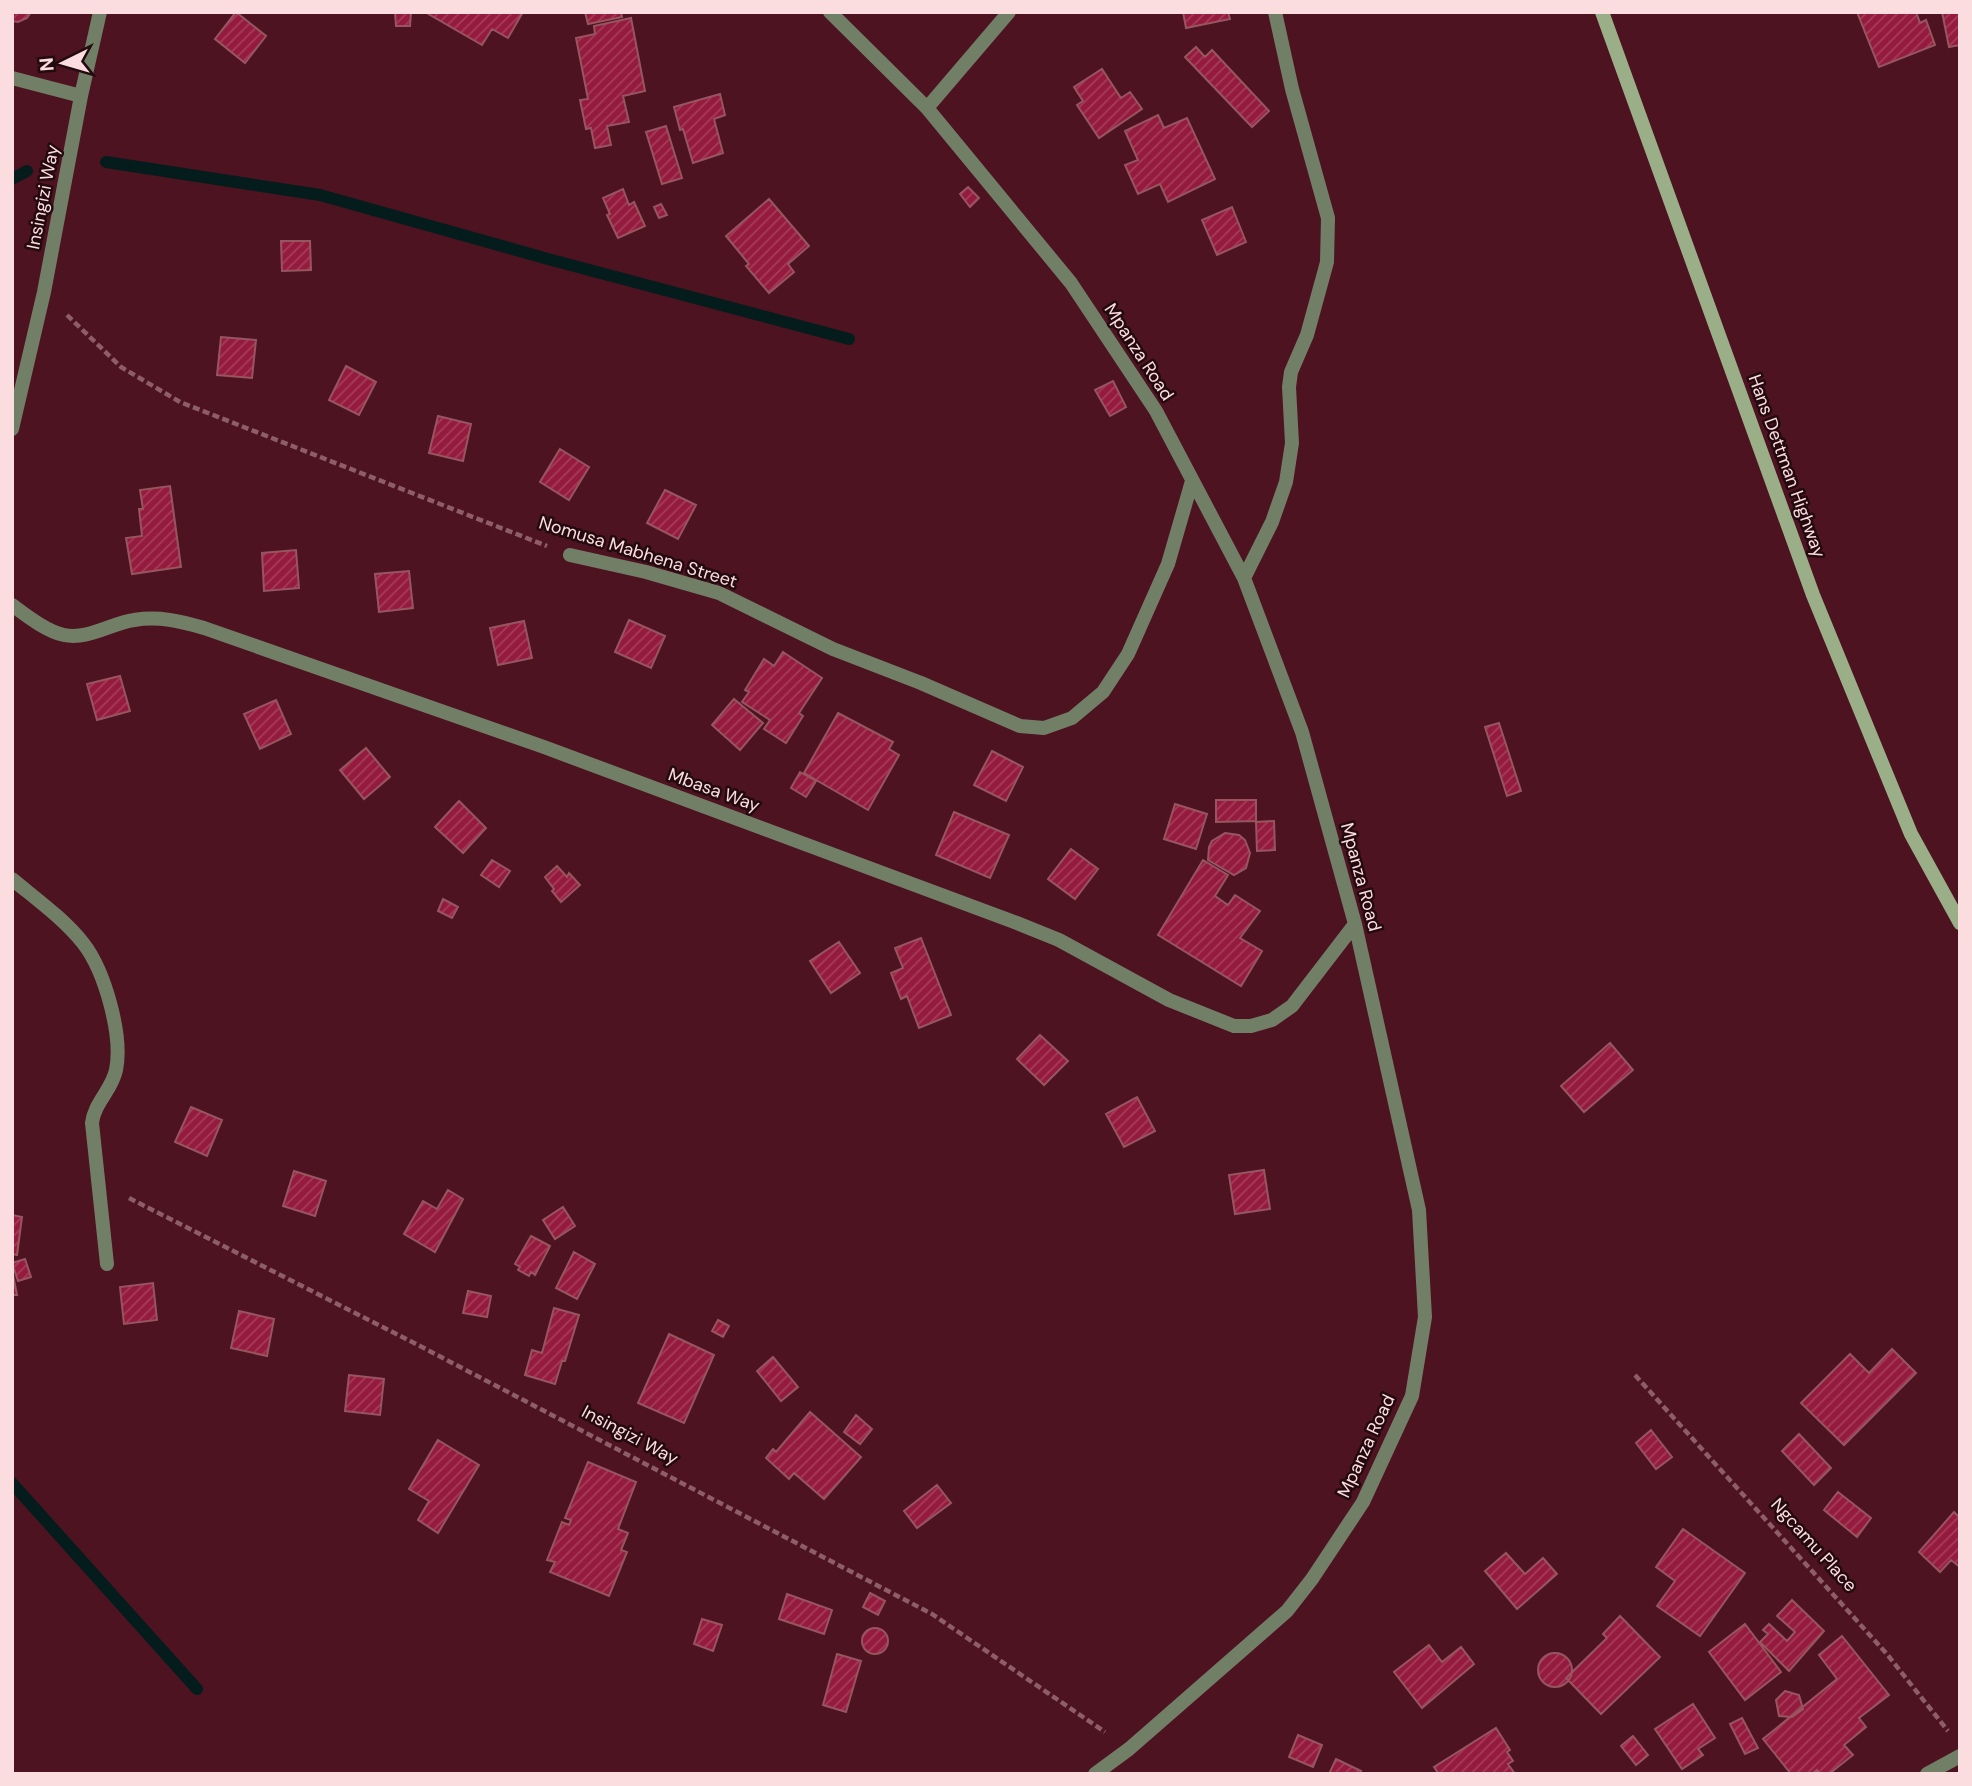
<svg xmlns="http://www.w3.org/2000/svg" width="1972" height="1786" viewBox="0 0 1972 1786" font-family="'DM Sans',sans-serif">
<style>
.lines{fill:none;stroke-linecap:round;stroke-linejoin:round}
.stream{stroke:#041d1c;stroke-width:12}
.building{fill:url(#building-hatch);stroke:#96555f;stroke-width:2}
.path{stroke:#8e5e68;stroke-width:4.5;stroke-dasharray:7 3.5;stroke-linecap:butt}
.street{stroke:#727f67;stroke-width:14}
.secondary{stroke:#9aae88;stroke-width:14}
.labels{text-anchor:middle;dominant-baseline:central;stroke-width:5;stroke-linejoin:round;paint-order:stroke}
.street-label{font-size:18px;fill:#fbdcdf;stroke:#230a0f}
</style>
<defs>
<pattern id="building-hatch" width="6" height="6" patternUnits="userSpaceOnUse" patternTransform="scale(1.75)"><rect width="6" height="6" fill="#951b3e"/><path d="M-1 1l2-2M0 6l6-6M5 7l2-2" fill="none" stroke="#a53c59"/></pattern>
</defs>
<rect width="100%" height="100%" fill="#4d1321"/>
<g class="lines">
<path class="stream" d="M106,162L320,195L548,259L849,339
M12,179L27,171
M12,1483L197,1689"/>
</g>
<path class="building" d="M12,12H31L27,18L18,22L12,21Z
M236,12L266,36L245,63L215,39Z
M395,12H411L410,26H396Z
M425,12H523L508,38L492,29L482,45Z
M585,12H621L622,17L588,24Z
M1183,12H1228L1230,19L1186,28Z
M1857,12H1916L1920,23L1926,20L1935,45L1879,67Z
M1942,12H1960V45L1949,47Z
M631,18L645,91L623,96L629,122L607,126L611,145L595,148L591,128L586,129L580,100L588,99L576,38L595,34L594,26Z
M1196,47L1205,57L1212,50L1269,111L1252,127L1185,57Z
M1102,69L1121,98L1130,92L1142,109L1099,138L1077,105L1083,101L1074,87Z
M720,94L725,115L714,119L723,153L693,163L683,129L680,130L674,107Z
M1158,115L1164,128L1187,118L1215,179L1168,202L1160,184L1138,194L1125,165L1138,160L1125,131Z
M666,126L682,178L662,184L646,132Z
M968,187L979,198L970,207L960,194Z
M623,189L629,205L634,202L645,226L618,238L607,215L610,214L603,198Z
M769,199L809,246L788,264L794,272L769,293L746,266L749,264L726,236Z
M661,204L667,215L659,218L654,207Z
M1232,207L1246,242L1217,255L1202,220Z
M281,241H310L311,270L282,271Z
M221,337L256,340L252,378L217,375Z
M346,366L376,382L359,415L329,400Z
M1113,381L1126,407L1110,416L1095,390Z
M438,416L471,424L463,461L429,453Z
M560,449L589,467L569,500L540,482Z
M170,486L181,567L132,574L126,538L142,536L139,509H143L140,490Z
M665,490L696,505L678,539L647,523Z
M296,550L299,588L264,591L262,553Z
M409,571L413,608L379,612L375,574Z
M629,620L665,636L651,668L615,652Z
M524,621L532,658L498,665L490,628Z
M783,652L822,678L799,713L803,716L786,743L764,729L770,720L742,702L749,692L745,690L764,659L774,666Z
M120,676L130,711L97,720L87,684Z
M734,699L763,723L740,750L712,725Z
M276,700L291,734L260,749L244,714Z
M838,713L893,742L889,749L899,755L868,810L804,773Z
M1499,723L1521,791L1507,796L1485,727Z
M366,748L390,777L364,799L340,770Z
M992,751L1023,767L1006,801L974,785Z
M800,772L816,781L806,797L791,788Z
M1216,800H1256V821L1216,822Z
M459,801L486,828L463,853L435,827Z
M1175,804L1207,814L1196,849L1164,839Z
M954,812L1009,835L990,878L936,855Z
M1274,821L1275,850L1257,851L1256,822Z
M1225,833L1239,835L1245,840L1250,853L1246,868L1234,875L1208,860L1209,847L1212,841Z
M1071,849L1098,869L1075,899L1048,879Z
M492,860L510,871L499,887L481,875Z
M1203,860L1228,875L1215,896L1228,905L1235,895L1260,911L1240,938L1262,951L1241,986L1158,935Z
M557,866L567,877L569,873L580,885L561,902L552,891L554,889L545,877Z
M443,899L458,907L452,918L438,911Z
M921,938L951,1015L919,1028L907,996L901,999L891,973L903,968L895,948Z
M839,942L860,973L831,993L810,961Z
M1040,1035L1068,1061L1044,1085L1017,1059Z
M1610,1043L1633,1070L1584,1112L1561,1086Z
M1137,1097L1155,1131L1124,1147L1106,1114Z
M191,1107L222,1120L207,1156L175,1142Z
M1264,1170L1270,1209L1235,1214L1229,1175Z
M294,1171L326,1181L315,1216L283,1206Z
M448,1190L463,1199L435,1252L404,1234L423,1201L437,1209Z
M563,1207L575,1226L555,1239L543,1220Z
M12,1215L22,1217L17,1255L12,1254Z
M531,1236L550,1246L535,1275L531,1272L529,1276L518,1270L520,1267L515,1264Z
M574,1252L595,1264L577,1299L556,1288Z
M25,1259L31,1277L18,1281L12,1263Z
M12,1269L17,1295H12Z
M153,1283L157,1320L124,1324L120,1287Z
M468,1291L491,1296L487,1317L463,1313Z
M554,1308L579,1315L565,1361H562L555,1384L525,1375L532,1350L542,1353Z
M239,1311L274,1319L267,1356L231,1348Z
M718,1320L729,1326L723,1337L712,1331Z
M669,1334L714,1355L684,1423L638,1403Z
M1892,1349L1916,1373L1844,1445L1801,1403L1850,1354L1869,1373Z
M773,1357L798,1387L781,1401L757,1371Z
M349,1375L384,1379L380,1415L345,1411Z
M810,1412L861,1457L824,1499L794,1473L789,1479L766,1458L773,1449L776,1452Z
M856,1415L872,1429L860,1444L844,1432Z
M1651,1430L1672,1457L1656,1469L1636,1443Z
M1799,1434L1831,1468L1814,1485L1782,1451Z
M438,1440L479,1465L438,1533L418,1520L429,1501L409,1489Z
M588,1462L636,1482L618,1529L628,1533L621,1550L627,1552L609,1596L550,1572L555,1562L547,1560L562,1522L569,1525L571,1520L565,1518Z
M937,1485L951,1503L917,1528L904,1511Z
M1838,1492L1871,1518L1857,1537L1824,1510Z
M1954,1512L1960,1518V1567L1951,1560L1940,1572L1919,1552Z
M1683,1529L1745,1573L1700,1636L1657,1606L1675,1581L1656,1567Z
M1506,1553L1525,1574L1543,1558L1557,1574L1517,1609L1485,1571Z
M870,1593L885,1601L878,1615L863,1607Z
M787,1594L832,1610L824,1634L779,1619Z
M1792,1600L1824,1631L1789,1671L1760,1642L1768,1634L1763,1630L1769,1624L1787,1641L1795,1632L1777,1616Z
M1620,1616L1660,1657L1601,1714L1566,1678L1607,1638L1603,1634Z
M702,1619L722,1625L713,1651L694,1644Z
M1745,1624L1781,1672L1745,1700L1709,1652Z
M862 1641a13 13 0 1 1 26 0a13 13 0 1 1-26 0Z
M1842,1636L1889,1695L1859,1718L1866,1727L1844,1745L1853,1755L1829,1774H1820L1817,1770L1812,1774H1791L1763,1739L1837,1679L1819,1655Z
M1429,1645L1442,1662L1461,1647L1474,1664L1422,1708L1394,1672Z
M1538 1670a17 17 0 1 1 34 0a17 17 0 1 1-34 0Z
M837,1654L861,1661L846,1712L823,1705Z
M1785,1691L1799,1695L1803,1709L1792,1717L1779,1716L1776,1700Z
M1693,1704L1715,1738L1698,1749L1703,1755L1682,1769L1655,1729Z
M1742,1718L1758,1748L1745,1754L1730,1724Z
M1496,1728L1510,1750L1507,1752L1513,1761L1508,1764L1515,1774H1439L1434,1767Z
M1298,1735L1322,1745L1313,1767L1289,1757Z
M1633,1736L1648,1755L1636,1765L1621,1746Z
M1336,1759L1361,1771L1359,1774H1329Z"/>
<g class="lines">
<path class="path" d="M67,315L121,367L180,402L547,546
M129,1198L420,1346L932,1614L1105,1732
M1635,1375L1886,1653L1948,1731"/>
<path class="street" d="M830,12L927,108L1071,283L1156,411L1244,578L1302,732L1355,924L1419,1210L1425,1317L1412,1396L1363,1502L1312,1579L1287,1611L1129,1749L1095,1774
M12,78L81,96
M927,108L1009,12
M12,429L44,292L81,96L100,12
M570,555L646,572L719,593L833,649L921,683L1020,726L1044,728L1072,718L1103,692L1128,654L1168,564L1192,481
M1244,578L1272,522L1286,482L1292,443L1289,387L1291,372L1307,335L1327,262L1328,218L1292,89L1275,12
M12,605C27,616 46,631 64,635C88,640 112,623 134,620C159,616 180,621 204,628L544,747L1017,923L1059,940L1169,1000L1234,1026H1251L1272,1020L1292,1006L1355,924
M12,879C36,899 64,919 83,943C105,971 123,1036 116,1070C112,1090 94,1103 92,1123L107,1264
M1927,1774L1960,1756"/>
<path class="secondary" d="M1602,12L1813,595L1911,834L1960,923"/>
</g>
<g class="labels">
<g class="street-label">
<text transform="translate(43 197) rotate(-79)">Insingizi Way</text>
<text transform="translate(1139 352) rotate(57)">Mpanza Road</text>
<text transform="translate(1787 466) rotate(70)">Hans Dettman Highway</text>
<text transform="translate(638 552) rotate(17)">Nomusa Mabhena Street</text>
<text transform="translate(714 790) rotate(20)">Mbasa Way</text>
<text transform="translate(1361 877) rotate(75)">Mpanza Road</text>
<text transform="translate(630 1435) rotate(28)">Insingizi Way</text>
<text transform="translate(1366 1446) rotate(-65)">Mpanza Road</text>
<text transform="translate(1814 1545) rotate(48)">Ngcamu Place</text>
</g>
</g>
<rect width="1972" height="1786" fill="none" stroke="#fbdcdf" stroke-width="28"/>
<g transform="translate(63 63) rotate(265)" stroke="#230a0f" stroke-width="5" paint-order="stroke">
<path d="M0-5L12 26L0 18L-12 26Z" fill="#fbdcdf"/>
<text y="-10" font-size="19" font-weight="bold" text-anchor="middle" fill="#fbdcdf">N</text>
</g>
</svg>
